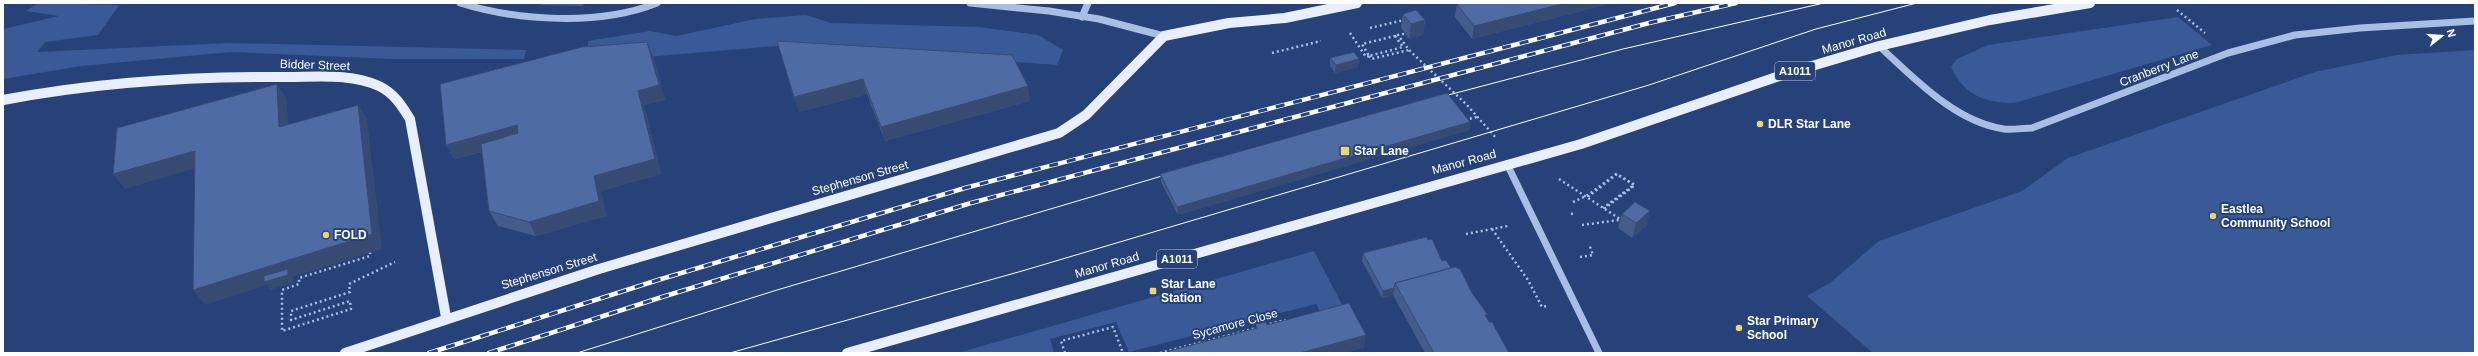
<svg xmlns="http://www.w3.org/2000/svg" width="2478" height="356" viewBox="0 0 2478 356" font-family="Arial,sans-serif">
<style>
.green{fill:#3a5a97}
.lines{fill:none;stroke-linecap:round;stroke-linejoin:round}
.path{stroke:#a9bee3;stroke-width:2.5;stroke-dasharray:2 3;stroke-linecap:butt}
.minor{stroke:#a9bee3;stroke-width:7}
.major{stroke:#e9eefc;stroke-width:10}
.tram{stroke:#fff;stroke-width:1}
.rail-casing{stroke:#fff;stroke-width:4.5}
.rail{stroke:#264279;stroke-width:3;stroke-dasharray:9;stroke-linecap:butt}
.wall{fill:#445c8c}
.shaded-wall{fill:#374b72}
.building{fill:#4f6ba3;stroke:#374b72}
.poi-dot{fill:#ecd56f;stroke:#264279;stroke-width:1.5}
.labels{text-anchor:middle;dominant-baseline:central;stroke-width:4;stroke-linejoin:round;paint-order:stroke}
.shield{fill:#264279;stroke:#bec6d7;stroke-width:1}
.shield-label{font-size:11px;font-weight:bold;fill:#fff}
.street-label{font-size:12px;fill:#fff;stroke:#264279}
.poi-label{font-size:12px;font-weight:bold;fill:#fff;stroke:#264279;text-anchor:start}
</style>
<rect width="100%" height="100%" fill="#264279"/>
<path class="green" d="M38,3L119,5L98,35L45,42L37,52L229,43L526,50L524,59H393L231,52L81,66L3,79V29L59,16L26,11Z
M806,15L831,23L979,27L1038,35L1063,50L1057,65L788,45L588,62V41L650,31L676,36L756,19Z
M2178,17L2212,45L2014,103C1985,103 1964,95 1951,67L1957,59L1988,45Z
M2475,50V353H1873L1807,296L1830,283L1879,241L2022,191L2068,158L2315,72L2397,55Z
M1314,251L1348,316L1326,322L1316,304L1129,352L1116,322L1050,339L1054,353H958Z"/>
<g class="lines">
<path class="path" d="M2177,10L2205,33
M1370,28L1404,20
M1350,33L1366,57L1369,56
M1409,33L1398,35L1409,50L1466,104L1497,139
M1395,36L1403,47L1369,56L1362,44Z
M1272,53L1321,41
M1369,56L1371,59L1409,50
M1465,120L1477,117
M1559,179L1623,221
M1588,197L1617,174L1635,185L1604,209
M1573,202L1588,195L1616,174L1634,185L1603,208
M1571,214L1576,213
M1582,225L1619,220
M1492,229L1528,280L1542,307L1547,306
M1466,234L1508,226
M370,252V256L299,278V284L282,290V331L351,309L350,301L291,320V311L350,292L349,284L395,262
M1580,257L1593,255L1589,244
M1265,325L1286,320
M1065,353L1061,341L1113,327L1123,353
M1160,353L1257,328"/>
<path class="minor" d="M460,3C518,21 600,26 657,3
M970,3L1049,11L1099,19L1164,36
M1082,17L1088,3
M1879,46C1914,78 1955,122 2004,129C2013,130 2023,128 2032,128L2228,53L2295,35L2360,28L2475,21
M1507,164L1599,353"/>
<path class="major" d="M3,100C97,82 191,76 287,77C317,77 351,73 379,86C394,93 402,106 410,119L446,317
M345,353L599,269L1059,133L1086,115L1164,36L1229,23L1285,18L1357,3
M847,353L1581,144L1785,74L1879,46L1990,20L2090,3"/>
<path class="tram" d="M1437,98L1623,49L1824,3
M577,353L777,290L1172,173
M730,353L1022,271L1649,85L1816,29L1917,3"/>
<defs>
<path id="rail" d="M429,353L658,280L965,188L1675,3
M489,353L662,297L971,203L1649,23L1736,3"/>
</defs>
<use href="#rail" class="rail-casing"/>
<use href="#rail" class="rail"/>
</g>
<path class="wall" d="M540,3H585L583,6L541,5Z
M1461,3H1612L1472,39L1455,17L1457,4Z
M1403,14L1425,20L1423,35L1409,39L1401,28Z
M777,41L1030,101L885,141L867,94L799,112Z
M647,42L653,56L665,100L644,105L661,174L601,191L606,216L536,236L498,226L489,211L482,152L454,159L446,145Z
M1330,58L1359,59L1358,67L1335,73L1330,66Z
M1470,122L1469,130L1178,215L1161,182L1160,174Z
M1650,211L1646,226L1632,238L1618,228L1622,214Z
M1428,240L1442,261L1451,268L1472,293L1487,319L1509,353H1425L1393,295L1382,298L1362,261L1363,253Z"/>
<path class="shaded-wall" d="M582,3H585L583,6Z
M1566,3H1612L1472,39L1474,26Z
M1425,20L1423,35L1409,39L1411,24Z
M647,42L653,56L665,100L644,105L661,174L601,191L606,216L536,236L529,222L594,176L638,91Z
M1359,59L1358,67L1335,73L1336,65Z
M863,79L867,94L799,112L794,97Z
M277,84L287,99L289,142L279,127Z
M1028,86L1030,101L885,141L881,127Z
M358,105L367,119L382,249L293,277L294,282L270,290L267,285L205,305L193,290Z
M1470,122L1469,130L1178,215L1177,207Z
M517,125L524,140L454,159L446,145Z
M195,151L206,165L125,189L113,174Z
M1650,211L1646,226L1632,238L1636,223Z
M1394,288L1393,295L1382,298L1383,291Z
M1366,335L1364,348L1345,353H1300Z"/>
<path class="building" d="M1461,3H1566L1474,26L1457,4Z
M1416,10L1425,20L1411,24L1403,14Z
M777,41L1012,55L1028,86L881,127L863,79L794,97Z
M647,42L659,85L638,91L655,159L594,176L599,201L529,222L489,211L481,144L518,133L517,125L446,145L440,84L582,47Z
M1354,52L1359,59L1336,65L1330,58Z
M277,84L279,127L358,105L372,234L193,290L195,151L113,174L117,128Z
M1447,93L1470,122L1177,207L1160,174Z
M1635,202L1650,211L1636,223L1622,214Z
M1426,237L1428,240L1432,239L1442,261L1446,260L1451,268L1395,283L1394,288L1383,291L1363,253Z
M1455,267L1460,269L1472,293L1488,315H1485L1489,322H1492L1509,353H1434L1395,283Z
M288,269V275L264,282V276Z
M1349,303L1366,335L1300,353H1170L1169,351L1257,328L1255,324L1266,322L1267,325Z"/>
<g class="poi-dot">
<circle cx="1760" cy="124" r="4"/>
<rect x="1340" y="146" width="10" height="10" rx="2"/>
<circle cx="2213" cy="216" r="4"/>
<circle cx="326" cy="235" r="4"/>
<rect x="1149" y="287" width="8" height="8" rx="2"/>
<circle cx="1739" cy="328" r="4"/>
</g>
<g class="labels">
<g class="shield">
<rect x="1775" y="62" width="40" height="18" rx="3"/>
<rect x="1157" y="250" width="40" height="18" rx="3"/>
</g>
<g class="shield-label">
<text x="1795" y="71">A1011</text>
<text x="1177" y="259">A1011</text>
</g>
<g class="street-label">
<text transform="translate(1854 41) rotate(-16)">Manor Road</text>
<text transform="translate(315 65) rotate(2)">Bidder Street</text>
<text transform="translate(2159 68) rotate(-21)">Cranberry Lane</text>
<text transform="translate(1464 162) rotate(-15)">Manor Road</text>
<text transform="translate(860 178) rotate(-16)">Stephenson Street</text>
<text transform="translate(1107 265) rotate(-16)">Manor Road</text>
<text transform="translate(549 271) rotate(-17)">Stephenson Street</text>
<text transform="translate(1235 324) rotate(-15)">Sycamore Close</text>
</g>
<g class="poi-label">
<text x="1768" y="124">DLR Star Lane</text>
<text x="1354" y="151">Star Lane</text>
<text x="2221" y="209">Eastlea<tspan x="2221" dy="14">Community School</tspan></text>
<text x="334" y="235">FOLD</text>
<text x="1161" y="284">Star Lane<tspan x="1161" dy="14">Station</tspan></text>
<text x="1747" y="321">Star Primary<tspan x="1747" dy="14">School</tspan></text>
</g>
</g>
<rect width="2478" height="356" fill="none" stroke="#ffffff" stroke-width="8"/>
<g transform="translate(2442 36) rotate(73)" stroke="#264279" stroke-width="3" paint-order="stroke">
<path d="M0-3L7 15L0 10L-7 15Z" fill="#ffffff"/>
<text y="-6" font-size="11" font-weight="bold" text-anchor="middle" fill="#ffffff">N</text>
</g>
</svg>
